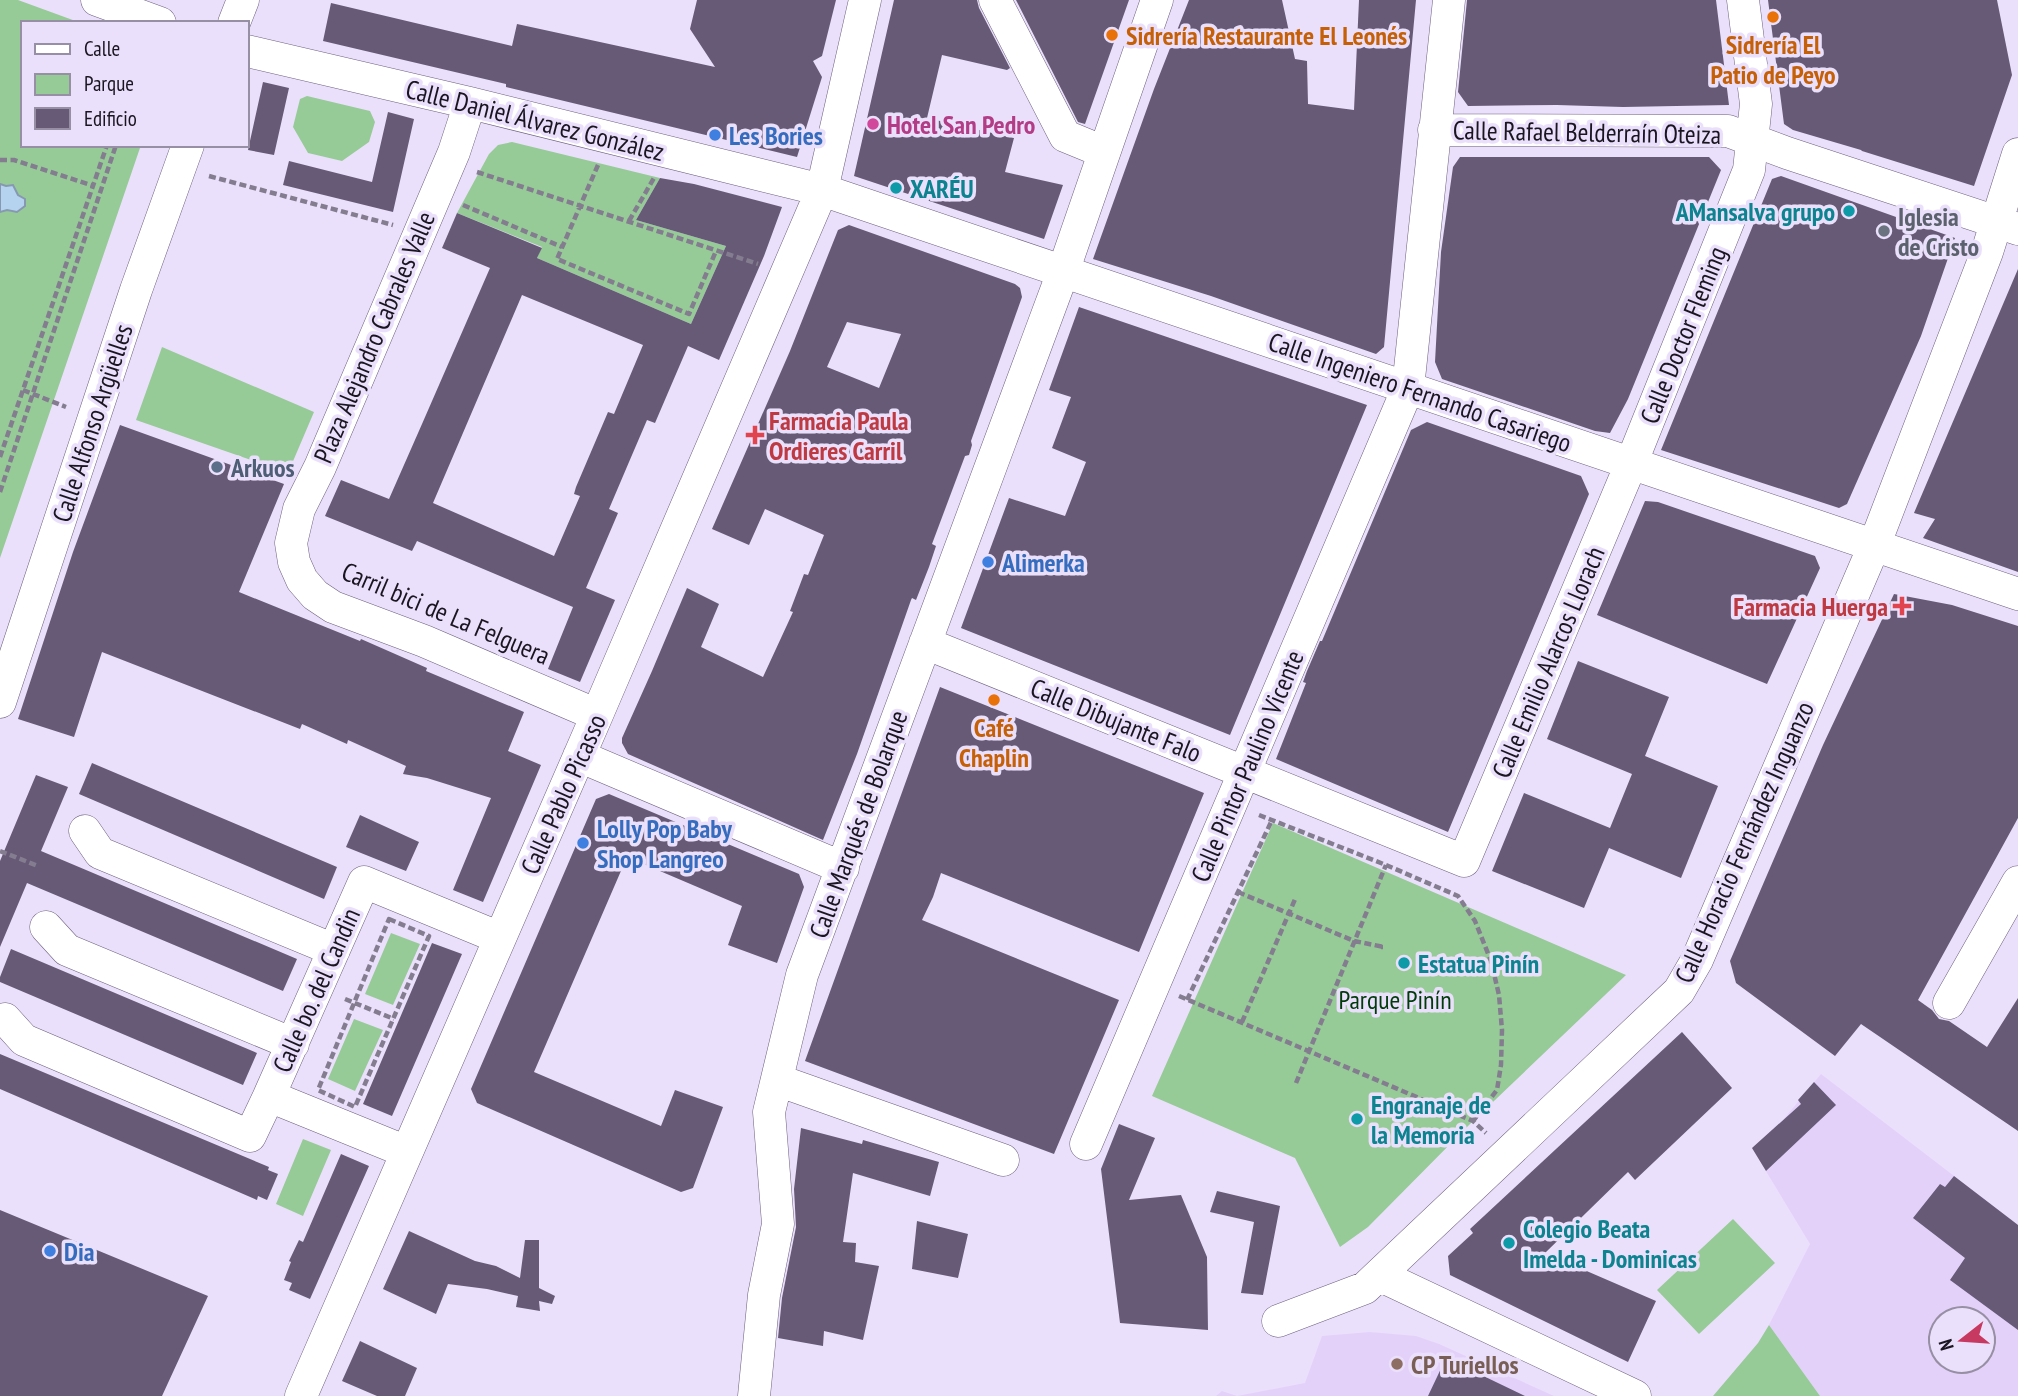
<svg xmlns="http://www.w3.org/2000/svg" width="2018" height="1396" viewBox="0 0 2018 1396" font-family="'PT Sans Narrow',sans-serif">
<style>
.built{fill:#e3d1fa;fill-rule:evenodd}
.green{fill:#96cb98}
.water{fill:#b5d2ef;stroke:#8699b1;stroke-width:2}
.building{fill:#665a77;fill-rule:evenodd}
.lines{fill:none;stroke-linecap:round;stroke-linejoin:round}
.minor-casing{stroke:#6d607e;stroke-width:33}
.path{stroke:#847c8f;stroke-width:4.5;stroke-dasharray:7 3.5;stroke-linecap:butt}
.minor{stroke:#fff;stroke-width:32}
.food-dot{fill:#e8710a;stroke:#ebe0fb;stroke-width:2.5}
.hotel-dot{fill:#d1479c;stroke:#ebe0fb;stroke-width:2.5}
.shop-dot{fill:#3f7fe0;stroke:#ebe0fb;stroke-width:2.5}
.culture-dot{fill:#0f9aa8;stroke:#ebe0fb;stroke-width:2.5}
.worship-dot{fill:#6b7280;stroke:#ebe0fb;stroke-width:2.5}
.health-dot{fill:#e0444e;stroke:#ebe0fb;stroke-width:2.5}
.service-dot{fill:#5c6f8a;stroke:#ebe0fb;stroke-width:2.5}
.education-dot{fill:#8d6e63;stroke:#ebe0fb;stroke-width:2.5}
.labels{text-anchor:middle;dominant-baseline:central;stroke-width:7;stroke-linejoin:round;paint-order:stroke}
.food-label{font-size:26px;font-weight:bold;fill:#c56008;stroke:#ebe0fb}
.street-label{font-size:26px;fill:#1a1520;stroke:#ebe0fb}
.hotel-label{font-size:26px;font-weight:bold;fill:#b23c85;stroke:#ebe0fb;text-anchor:start}
.shop-label{font-size:26px;font-weight:bold;fill:#366cbe;stroke:#ebe0fb;text-anchor:start}
.culture-label{font-size:26px;font-weight:bold;fill:#0d838f;stroke:#ebe0fb;text-anchor:start}
.worship-label{font-size:26px;font-weight:bold;fill:#5b616d;stroke:#ebe0fb;text-anchor:start}
.health-label{font-size:26px;font-weight:bold;fill:#be3a42;stroke:#ebe0fb;text-anchor:start}
.service-label{font-size:26px;font-weight:bold;fill:#4e5e75;stroke:#ebe0fb;text-anchor:start}
.park-label{font-size:26px;fill:#003b0a;stroke:#ebe0fb}
.education-label{font-size:26px;font-weight:bold;fill:#785e54;stroke:#ebe0fb;text-anchor:start}
</style>
<rect width="100%" height="100%" fill="#ebe0fb"/>
<path class="built" d="M1821,1074L2018,1225V1396H1820L1769,1325L1810,1244L1752,1148L1783,1120ZM1941,1319H1983V1361H1941Z
M1370,1332L1416,1336L1439,1344L1554,1396H1216L1222,1391L1237,1396L1305,1383L1322,1336Z"/>
<path class="green" d="M0,0H18L81,23H23V145H141L0,558V212L7,210L13,212L25,199L18,195L13,185L6,186L0,184Z
M307,96L370,111L375,122L369,142L342,161L308,153L293,127L300,99Z
M512,142L660,178L636,220L726,246L691,324L537,258L542,247L457,213L489,154L498,145Z
M162,347L314,412L288,473L136,420Z
M1273,823L1626,975L1473,1121L1368,1227L1340,1247L1295,1158L1152,1096Z
M391,933L420,944L393,1005L365,994Z
M354,1019L383,1030L355,1091L328,1079Z
M303,1139L331,1150L303,1216L276,1204Z
M1733,1219L1775,1263L1699,1334L1657,1290Z
M1769,1325L1820,1396H1713L1758,1343Z"/>
<path class="water" d="M0,184L6,186L13,185L18,195L25,199V206L17,212L7,210L0,212Z"/>
<path class="building" d="M697,0H836L822,56L813,61L822,77L797,157L506,87V84L323,41L331,3L512,46L517,24L715,67L690,29Z
M894,0H977L979,8L1010,68L1007,70L942,55L927,118L1014,138L1005,172L1063,185L1044,239L854,176Z
M1016,0H1129L1085,124L1078,122Z
M1189,0H1282L1295,59L1307,61L1308,104L1354,110L1359,0H1416L1384,347L1376,354L1211,296L1093,259L1154,89Z
M1467,0H1716L1729,105L1623,107L1557,105L1468,106L1458,92Z
M1768,0H1997L2012,75L1974,186L1862,151L1861,150L1793,130L1784,124Z
M263,82L289,88L274,155L248,150Z
M388,112L414,119L393,212L283,185L289,161L372,182Z
M1460,157H1709L1721,170L1628,399L1610,433L1595,431L1442,379L1435,362L1441,252L1453,167Z
M1781,176L1955,238L1921,336L1847,504L1839,508L1661,450L1772,179Z
M660,178L694,184L782,207L764,256L719,360L688,346L655,423L647,420L629,462L609,509L618,513L586,588L615,600L580,682L548,669L573,607L417,541L412,551L325,516L341,480L389,499L422,424L490,268L442,248L457,213L542,248L537,258L691,324L726,246L636,220ZM522,295L643,345L614,414L608,412L576,487L574,494L580,496L554,556L433,503Z
M849,225L1015,284L1020,288L1022,297L971,441L972,445L969,455L965,456L932,544L936,546L929,567L916,600L912,598L911,600L857,754L823,840L628,754L622,743V738L652,671L687,588L719,604L701,647L763,677L793,612L790,611L804,574L808,575L824,535L765,509L749,545L712,529L790,351L838,230ZM847,322L901,334L879,388L827,367Z
M2018,269V572L1923,538L1935,519L1914,513Z
M1079,307L1367,405L1230,735L961,628L1009,498L1065,516L1086,462L1052,448L1071,397L1049,390Z
M1427,422L1581,476L1589,494L1448,832L1276,759L1306,683L1303,682L1307,671L1320,641H1322L1411,430Z
M120,425L284,484L239,592L360,641L361,639L427,668L426,671L524,712L508,751L541,765L483,902L453,890L491,798L427,778L403,774L406,766L348,740L347,744L302,724L300,729L102,652L74,737L18,719L73,552Z
M1645,501L1658,502L1815,556L1820,568L1767,684L1597,615Z
M1894,594L1952,605L2018,626V818L1918,1000L1932,1010L1939,1019L1949,1021L1987,1047L2018,998V1131L1861,1024L1835,1056L1736,983L1730,961L1823,745Z
M1578,661L1669,697L1645,756L1718,786L1681,878L1609,848L1584,908L1492,871L1524,793L1610,828L1632,774L1547,739Z
M940,687L1204,793L1139,952L941,873L933,897L922,920L1119,1000L1054,1154L805,1061Z
M92,763L337,867L324,899L79,794Z
M36,775L68,787L41,851L297,959L283,991L27,883L0,947V861Z
M609,794L799,874L804,887L777,963L728,945L742,906L627,857L534,1072L661,1126L675,1090L723,1107L693,1188L681,1192L477,1103L471,1089L596,799Z
M360,815L419,842L406,871L346,847Z
M432,943L462,954L392,1116L363,1104Z
M11,949L257,1053L243,1085L0,982V977Z
M1682,1032L1732,1088L1635,1180L1628,1172L1545,1253L1656,1301L1628,1362L1450,1275L1448,1256L1473,1233L1470,1229Z
M0,1054L269,1167L268,1170L278,1174L267,1200L258,1196L257,1200L0,1089Z
M1814,1082L1836,1105L1766,1171L1752,1148L1801,1104L1798,1100Z
M1119,1124L1155,1138L1129,1200L1181,1195L1207,1257L1208,1330L1120,1323L1101,1169Z
M801,1128L862,1144L863,1140L939,1162L930,1196L853,1173L843,1242L856,1243L855,1262L879,1266L863,1340L824,1331L823,1346L778,1338L782,1298L796,1227L794,1189Z
M341,1154L369,1166L310,1299L289,1290L292,1283L284,1280L291,1262L289,1261L299,1240L303,1242Z
M1954,1176L2018,1225V1330L1950,1280L1965,1258L1913,1218L1940,1184L1945,1187Z
M1217,1191L1280,1206L1263,1295L1241,1293L1254,1222L1210,1212Z
M0,1210L208,1296L162,1396H0Z
M917,1221L968,1234L958,1278L912,1269Z
M409,1231L475,1261L496,1266L520,1278L525,1240H539V1288L555,1296L552,1304L539,1301L540,1311L516,1307L518,1296L487,1289L448,1284L436,1314L383,1289Z
M360,1341L417,1368L405,1396H377L342,1381Z
M1446,1358L1525,1396H1428Z"/>
<g class="lines">
<defs>
<path id="minor" d="M97,0L160,23
M995,0L1065,136L1104,152
M234,23L243,0
M247,51L470,103L822,190L2018,594
M470,103L454,152L320,467L299,509L291,543L294,562L302,580L315,595L333,607L424,641L597,715
M1434,130L1728,131L1787,153L2018,229
M925,643L1464,861L1631,464L1749,170L1756,104L1743,0
M0,702L136,290L188,145
M579,756L843,868
M85,831L100,853L334,950
M46,927L67,950L293,1044
M1949,1003L2018,882
M5,1019L24,1040L250,1136L269,1096
M777,1080L1003,1160
M1086,1144L1408,388L1449,0
M407,1152L269,1096L364,882L500,938
M1379,1275L1635,1396
M1278,1321L1365,1288L1679,991L1697,960L1874,546L1987,252L2018,154
M301,1396L597,715L822,190L865,0
M754,1396L764,1295L778,1224L769,1112L802,975L1063,272L1157,0"/>
</defs>
<use href="#minor" class="minor-casing"/>
<path class="path" d="M0,160H14L94,186
M598,165L557,259L689,314L716,251
M477,172L758,264
M209,176L393,225
M463,205L562,247
M629,221L654,178
M23,390L66,407
M0,457L107,145
M0,492L116,145
M1259,815L1386,865L1458,896L1475,921L1491,961L1499,995L1502,1030L1501,1065L1497,1090L1473,1121
M0,851L38,866
M1238,892L1354,941L1384,947H1381
M389,919L429,936L355,1107L318,1090Z
M1179,996L1473,1121L1486,1133
M345,999L394,1019
M1187,1000L1272,820
M1242,1022L1296,897
M1296,1083L1386,865"/>
<use href="#minor" class="minor"/>
</g>
<g class="food-dot">
<circle cx="1773" cy="17" r="7"/>
<circle cx="1112" cy="35" r="7"/>
<circle cx="994" cy="700" r="7"/>
</g>
<circle class="hotel-dot" cx="873" cy="124" r="7"/>
<g class="shop-dot">
<circle cx="715" cy="135" r="7"/>
<circle cx="988" cy="562" r="7"/>
<circle cx="583" cy="843" r="7"/>
<circle cx="50" cy="1251" r="7"/>
</g>
<g class="culture-dot">
<circle cx="896" cy="188" r="7"/>
<circle cx="1849" cy="211" r="7"/>
<circle cx="1404" cy="963" r="7"/>
<circle cx="1357" cy="1119" r="7"/>
<circle cx="1509" cy="1243" r="7"/>
</g>
<circle class="worship-dot" cx="1884" cy="231" r="7"/>
<g class="health-dot">
<path d="M751.5 424.5h7v7h7v7h-7v7h-7v-7h-7v-7h7z"/>
<path d="M1898.5 595.5h7v7h7v7h-7v7h-7v-7h-7v-7h7z"/>
</g>
<circle class="service-dot" cx="217" cy="467" r="7"/>
<circle class="education-dot" cx="1397" cy="1364" r="7"/>
<g class="labels">
<g class="food-label">
<text x="1126" y="35" text-anchor="start">Sidrería Restaurante El Leonés</text>
<text x="1773" y="44">Sidrería El<tspan x="1773" dy="30">Patio de Peyo</tspan></text>
<text x="994" y="727">Café<tspan x="994" dy="30">Chaplin</tspan></text>
</g>
<g class="street-label">
<text transform="translate(535 120) rotate(14)">Calle Daniel Álvarez González</text>
<text transform="translate(1587 132) rotate(1)">Calle Rafael Belderraín Oteiza</text>
<text transform="translate(1683 335) rotate(-68)">Calle Doctor Fleming</text>
<text transform="translate(374 337) rotate(-67)">Plaza Alejandro Cabrales Valle</text>
<text transform="translate(1420 392) rotate(19)">Calle Ingeniero Fernando Casariego</text>
<text transform="translate(92 423) rotate(-72)">Calle Alfonso Argüelles</text>
<text transform="translate(446 613) rotate(23)">Carril bici de La Felguera</text>
<text transform="translate(1548 662) rotate(-67)">Calle Emilio Alarcos Llorach</text>
<text transform="translate(1116 720) rotate(22)">Calle Dibujante Falo</text>
<text transform="translate(1247 766) rotate(-67)">Calle Pintor Paulino Vicente</text>
<text transform="translate(563 794) rotate(-66)">Calle Pablo Picasso</text>
<text transform="translate(858 824) rotate(-70)">Calle Marqués de Bolarque</text>
<text transform="translate(1744 842) rotate(-66)">Calle Horacio Fernández Inguanzo</text>
<text transform="translate(316 990) rotate(-66)">Calle bo. del Candin</text>
</g>
<g class="hotel-label">
<text x="887" y="124">Hotel San Pedro</text>
</g>
<g class="shop-label">
<text x="729" y="135">Les Bories</text>
<text x="1002" y="562">Alimerka</text>
<text x="597" y="828">Lolly Pop Baby<tspan x="597" dy="30">Shop Langreo</tspan></text>
<text x="64" y="1251">Dia</text>
</g>
<g class="culture-label">
<text x="910" y="188">XARÉU</text>
<text x="1835" y="211" text-anchor="end">AMansalva grupo</text>
<text x="1418" y="963">Estatua Pinín</text>
<text x="1371" y="1104">Engranaje de<tspan x="1371" dy="30">la Memoria</tspan></text>
<text x="1523" y="1228">Colegio Beata<tspan x="1523" dy="30">Imelda - Dominicas</tspan></text>
</g>
<g class="worship-label">
<text x="1898" y="216">Iglesia<tspan x="1898" dy="30">de Cristo</tspan></text>
</g>
<g class="health-label">
<text x="769" y="420">Farmacia Paula<tspan x="769" dy="30">Ordieres Carril</tspan></text>
<text x="1888" y="606" text-anchor="end">Farmacia Huerga</text>
</g>
<g class="service-label">
<text x="231" y="467">Arkuos</text>
</g>
<g class="park-label">
<text x="1395" y="999">Parque Pinín</text>
</g>
<g class="education-label">
<text x="1411" y="1364">CP Turiellos</text>
</g>
</g>
<rect x="21" y="21" width="228" height="126" fill="#ebe0fb" stroke="#978fa3" stroke-width="2"/>
<rect x="35" y="44" width="35" height="10" fill="#ffffff" stroke="#978fa3" stroke-width="2"/>
<text x="84" y="56" font-size="21" fill="#1a1520">Calle</text>
<rect x="35" y="74" width="35" height="21" fill="#96cb98" stroke="#978fa3" stroke-width="2"/>
<text x="84" y="91" font-size="21" fill="#1a1520">Parque</text>
<rect x="35" y="108" width="35" height="21" fill="#665a77" stroke="#978fa3" stroke-width="2"/>
<text x="84" y="126" font-size="21" fill="#1a1520">Edificio</text>
<g transform="translate(1962 1340) rotate(253)"><circle r="33" fill="#ebe0fb" stroke="#978fa3" stroke-width="2"/>
<path d="M0-5L12 26L0 18L-12 26Z" fill="#c83961"/>
<text y="-10" font-size="19" font-weight="bold" text-anchor="middle" fill="#1a1520">N</text>
</g>
</svg>
